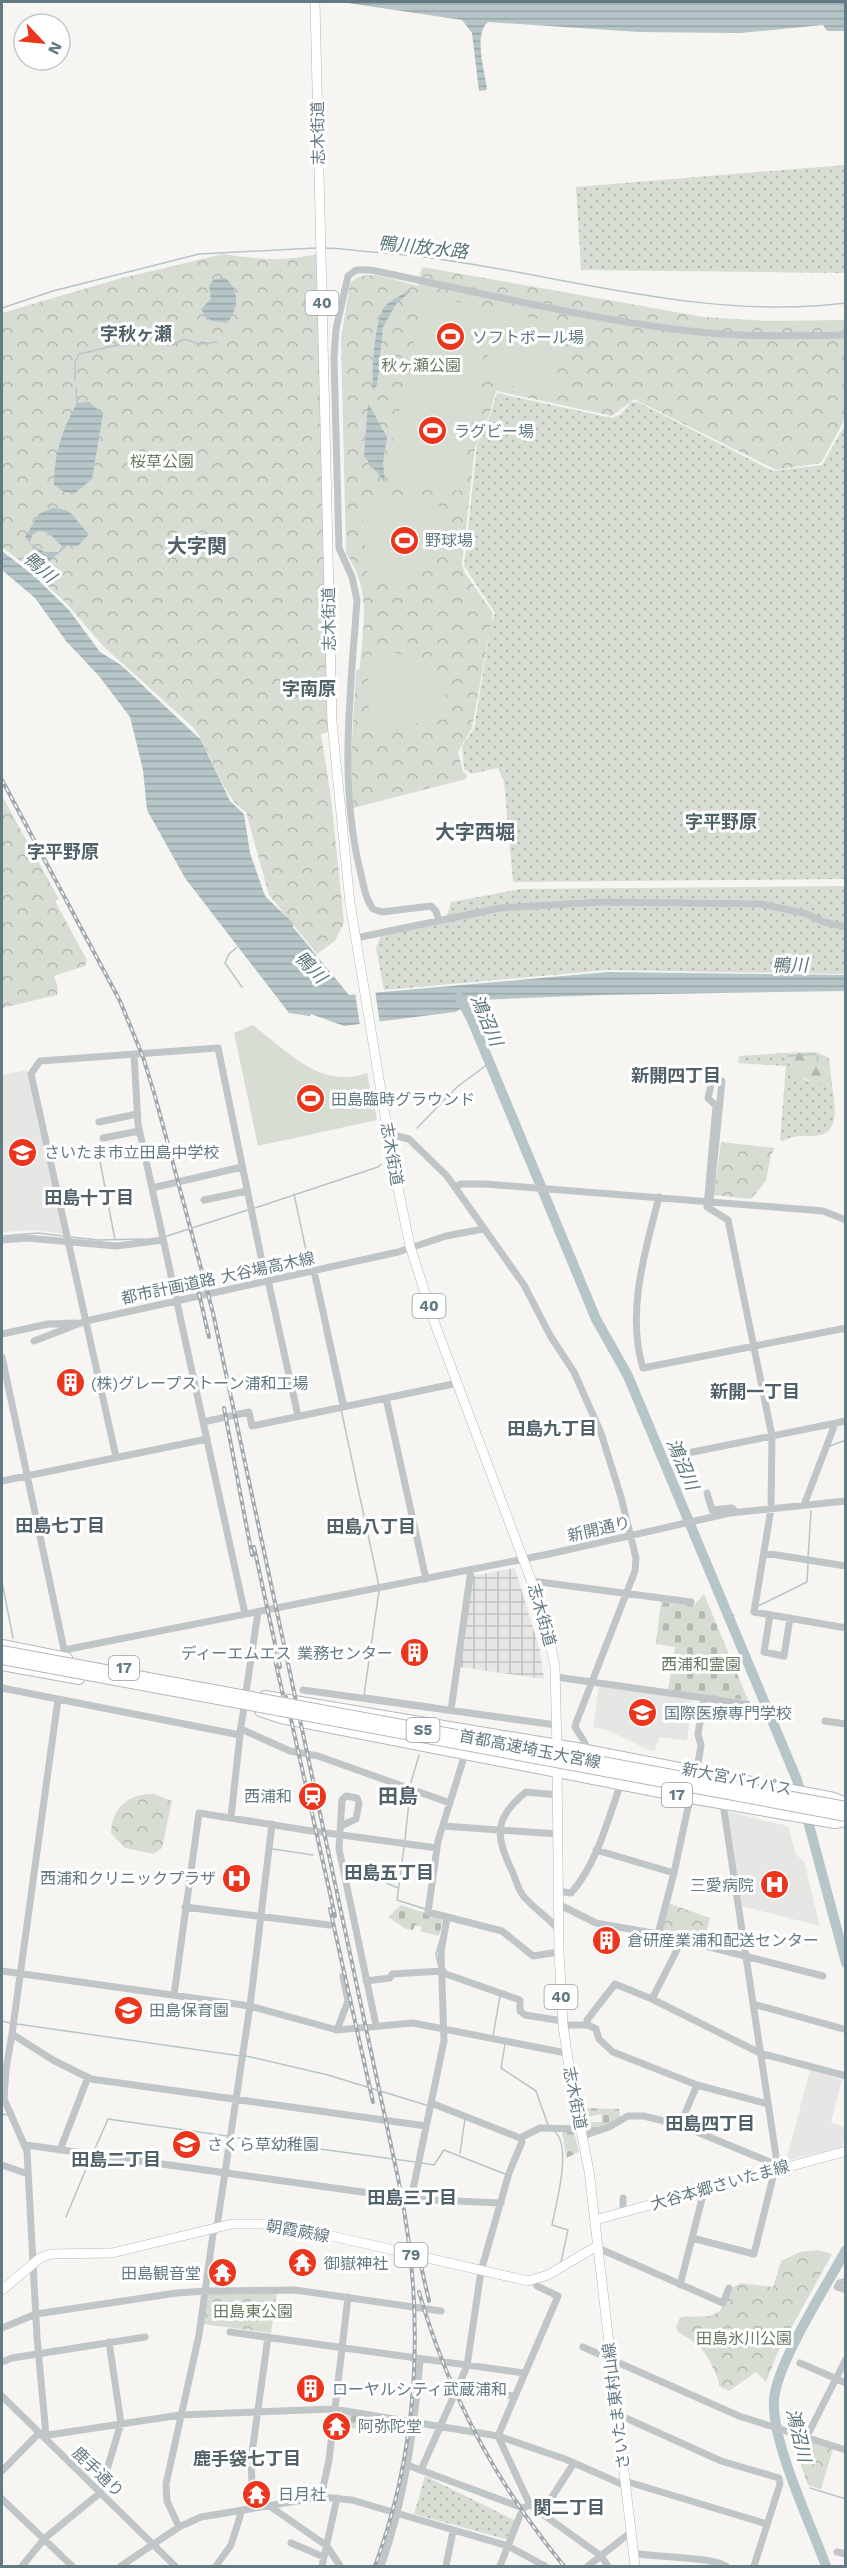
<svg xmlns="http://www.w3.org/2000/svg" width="847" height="2568" viewBox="0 0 847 2568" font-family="'Work Sans','Noto Sans JP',sans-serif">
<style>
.built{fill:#e6e7e5}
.industrial{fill:url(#industrial-grid)}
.grass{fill:url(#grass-dots)}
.forest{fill:url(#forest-firs)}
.cemetery{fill:url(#cemetery-stones)}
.park{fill:url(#park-crowns)}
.garden{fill:#d8ddd3}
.water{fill:url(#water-rules);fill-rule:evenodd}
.pier{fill:#f6f5f2}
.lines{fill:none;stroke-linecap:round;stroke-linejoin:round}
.stream{stroke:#b6c5c8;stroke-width:1.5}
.river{stroke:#b6c5c8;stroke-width:10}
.major-casing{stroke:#b4b9bc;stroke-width:10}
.highway-casing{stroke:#b3b8bb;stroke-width:12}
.minor{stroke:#c0c6c8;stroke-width:7}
.major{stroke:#fff;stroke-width:9}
.highway{stroke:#fff;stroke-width:10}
.rail-casing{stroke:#a1a9ae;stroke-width:4}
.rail{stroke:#fff;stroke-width:1.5;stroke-dasharray:4.5;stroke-linecap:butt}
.highway-bridge-casing{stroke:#b3b8bb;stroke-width:12;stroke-linecap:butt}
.highway-bridge{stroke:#fff;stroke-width:10}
.labels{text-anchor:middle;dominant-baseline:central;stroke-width:6;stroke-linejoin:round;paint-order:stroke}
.shield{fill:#fff;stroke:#92a1a9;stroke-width:1.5}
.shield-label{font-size:15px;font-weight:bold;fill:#637984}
.street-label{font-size:16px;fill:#637984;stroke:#fff}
.poi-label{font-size:16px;fill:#637984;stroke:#fff;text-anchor:start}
.park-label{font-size:16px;fill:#6a7b62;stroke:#fff}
.water-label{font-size:18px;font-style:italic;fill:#5a767a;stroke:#fff}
.neighbourhood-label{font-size:18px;font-weight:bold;fill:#516169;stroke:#fff}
.quarter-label{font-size:20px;font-weight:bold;fill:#516169;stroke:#fff}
</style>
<defs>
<pattern id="industrial-grid" width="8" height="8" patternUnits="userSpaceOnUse" patternTransform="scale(1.5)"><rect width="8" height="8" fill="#e6e7e5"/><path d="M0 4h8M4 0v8" fill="none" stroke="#bec0bf"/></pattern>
<pattern id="grass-dots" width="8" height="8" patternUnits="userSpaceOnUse" patternTransform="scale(1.5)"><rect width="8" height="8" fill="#d8ddd3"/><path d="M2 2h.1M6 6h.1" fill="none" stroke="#b3b8b1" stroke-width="1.8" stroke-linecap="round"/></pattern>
<pattern id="forest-firs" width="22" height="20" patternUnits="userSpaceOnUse" patternTransform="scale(1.5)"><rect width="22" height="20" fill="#d8ddd3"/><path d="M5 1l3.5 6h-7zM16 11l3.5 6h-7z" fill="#b3b8b1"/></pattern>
<pattern id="cemetery-stones" width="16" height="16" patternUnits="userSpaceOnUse" patternTransform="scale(1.5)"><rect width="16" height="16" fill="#d8ddd3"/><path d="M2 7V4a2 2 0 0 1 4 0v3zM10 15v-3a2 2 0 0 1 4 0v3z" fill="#b3b8b1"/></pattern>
<pattern id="park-crowns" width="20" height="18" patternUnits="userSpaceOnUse" patternTransform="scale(1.5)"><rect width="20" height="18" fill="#d8ddd3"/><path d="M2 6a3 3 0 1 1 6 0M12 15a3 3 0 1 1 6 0" fill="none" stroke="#b3b8b1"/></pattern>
<pattern id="water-rules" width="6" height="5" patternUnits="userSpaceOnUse" patternTransform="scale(1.5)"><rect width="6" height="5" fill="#b6c5c8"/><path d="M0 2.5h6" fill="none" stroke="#98a5a8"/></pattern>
</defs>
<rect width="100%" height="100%" fill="#f6f5f2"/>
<path class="built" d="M27,1070L63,1234L35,1230L2,1232V1075Z
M599,1685L693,1698L687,1741L660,1737L655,1750L651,1751L609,1731L593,1727Z
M726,1811L788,1826L796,1855L804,1861L820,1926L742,1906Z
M810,2070L842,2080L831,2122L845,2127V2134L842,2147L786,2161Z"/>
<path class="industrial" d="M515,1568L540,1651L544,1679L460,1667L472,1576Z"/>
<path class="grass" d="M845,165V273L581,270L576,187Z
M497,393L612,418L621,414L631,402H638L773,471L822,465L845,425V879L513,882L504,782L498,768L471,774L464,769L462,746L474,729L491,623L495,613L464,566L477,445L489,419Z
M845,886V974L607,970L384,990L376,948L381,936L445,923L451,902L520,889Z
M783,1053L796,1075L808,1081L832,1085C834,1100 841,1131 820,1135C805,1138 799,1133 783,1141L780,1140L786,1066L738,1063L739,1056Z
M425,2476L516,2521L509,2540L414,2514Z"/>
<path class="forest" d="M816,1052L829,1058L832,1085L815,1083L796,1075L783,1053Z"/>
<path class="cemetery" d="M704,1594L748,1700L668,1690L675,1647L656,1644L661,1602L694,1605Z
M401,1905L443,1919L439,1936L420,1931L422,1927L415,1925L413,1930L406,1929L388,1917Z
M581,2108L619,2109L620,2117L609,2124L586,2132L584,2122H602L601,2114L583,2118Z
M562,2131L574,2132L579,2152L566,2158Z
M335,2412L366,2416L364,2429L344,2428L345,2417L335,2416Z"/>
<path class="park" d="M223,254C256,259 284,262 317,254L329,732L321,734L331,798L344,923L335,941L317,954L269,895L246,812C222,798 211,750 193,727L104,647L66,603L24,564L2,547V313L118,279Z
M422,267L704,317L766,321L845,320V419L821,463L776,470L634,399L612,416L496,391L489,416L475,448L462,564L465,573L493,613L472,728L458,752L463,771L467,775L466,779L353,808L351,757L356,672L360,667C363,621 372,593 346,553L341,338L350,284C361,265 400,282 418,286Z
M2,796L59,899L55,901L87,960L85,966L54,976L58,987L57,995L2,1008Z
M721,1142L775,1148L771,1155L766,1181L751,1199L714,1195Z
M154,1794L172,1801L162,1848L154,1854L125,1848L111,1833C112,1808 128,1793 154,1794Z
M668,1903L710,1918L704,1942L663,1933L661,1930Z
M818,2250L832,2254L778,2352L766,2382L756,2372L729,2391L719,2386V2381C706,2353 706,2348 678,2332L676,2328L680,2317L710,2316L720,2311L730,2289L741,2283L773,2287L781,2261L800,2252Z
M206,2292H277L271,2333L203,2324Z
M790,2435L833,2449L821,2489L808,2485Z"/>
<path class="garden" d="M422,295L493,309L479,379L409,366Z
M497,311L567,324L553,394L483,380Z
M407,371L480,386L459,491L386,477Z
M374,496L442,507C442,516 445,527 443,536C437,572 400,584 368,579L362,506Z
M389,651C412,656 440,669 446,695C447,702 445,712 445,719L375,729L369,724L368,656Z
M253,1025C287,1051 321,1090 367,1073L377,1120L258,1146L234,1033Z"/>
<path class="water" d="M341,2H845V31H827L823,25L740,33L639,32L488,22C473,35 485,71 487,90L479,91L472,33L462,20Z
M225,278C240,290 239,309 227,323L212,321L206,317L201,309L211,299L209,286L214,279Z
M409,290L411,291L396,304L383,327L377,385L373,390C371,374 375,318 385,306C391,300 402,295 409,290Z
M89,402L103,414L92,479L75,493L64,492L54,485C54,454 62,430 77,403Z
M368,403L387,437L383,462L385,483L364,456Z
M52,508C73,507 75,521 89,534L78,546H67L47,563L25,537L39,514ZM38,531C49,530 54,539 62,546L59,552H44L30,543L32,535Z
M2,551L33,575L69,610L100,652L121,665L201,740L230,801L244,814L250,853L265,896L293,923V927L349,995L608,972L845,975V991L600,995L479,1000L455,1012L344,1026L311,1014L310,1016L289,1013L185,878L147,810L143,770L130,717L99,676L66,641L35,598L2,570Z"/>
<path class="pier" d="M375,990L380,1024L360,1026L355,992Z"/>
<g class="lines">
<path class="stream" d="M323,248C340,248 357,251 373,252C531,263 686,323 846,303
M2,308L53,291L199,254L316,248
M142,339L160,334L173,345L184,339L199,344L217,342
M75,381V362L79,354L131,342
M76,388L77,403
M237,947L229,954L225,963L242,987
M788,1056L814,1054L818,1057L817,1061
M417,1128L457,1087L488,1064
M99,1156L115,1240
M294,1194L310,1269
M255,1208L378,1167L381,1164
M2,1236L38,1233L63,1236
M167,1236L248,1210
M71,1237L98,1240L144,1239
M324,1330L340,1404
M341,1409L379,1586
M830,1446L846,1440
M808,1558L811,1511
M2,1582L13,1638
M379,1591L364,1695L434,1705
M758,1606L807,1582L808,1563
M730,1616L734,1615
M410,1786L419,1755
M405,1840L410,1791
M404,1847L397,1900L425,1909
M273,1849L313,1855
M349,1866L398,1888
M438,1964L436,1954L440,1940
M2,2021L10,2023
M17,2024L241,2056
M493,2036L500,1996
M505,2044L501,2068L536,2091L548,2125
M246,2056L328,2075L426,2105
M2,2114L8,2115
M555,2132C572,2146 556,2205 552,2225L568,2230L561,2262
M232,2137L415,2162
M93,2153L108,2119L227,2136
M460,2153L465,2119
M422,2163L434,2165L444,2150L505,2174
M66,2217L91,2157
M810,2488L846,2499
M797,2489L801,2491"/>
<path class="river" d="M459,997L471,1018L596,1319L628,1376L797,1780L846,1963
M826,2566C811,2525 771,2441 774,2400C776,2364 827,2285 846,2250"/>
<defs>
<path id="major" d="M315,2L332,722L350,903L393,1164L410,1246L435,1324L543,1612L555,1666L557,1750
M557,1767L559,1952L563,2025L570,2074L589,2171L635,2566
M595,2220L846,2151
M2,2290L40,2258L51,2254L112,2253L232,2224H266L319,2233L528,2281L548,2275L597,2246"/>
<path id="highway" d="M2,1645L67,1658
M2,1665L79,1679
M265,1696L576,1748L834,1798L846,1803
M260,1711L281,1718L690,1798L835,1823L846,1821"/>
</defs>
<use href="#major" class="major-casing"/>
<use href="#highway" class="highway-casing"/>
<path class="minor" d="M439,921L436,911L431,906L382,912L373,909C364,897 363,880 359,866C339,779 351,688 357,600L352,577L339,548L334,358L336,329L348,276L356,270H370C479,292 589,320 699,332C747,337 797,336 846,335
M356,938L500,908L602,902L761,904L804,913L824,922L846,927
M134,1054L138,1124L245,1614
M99,1122L137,1114
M389,1134L409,1139L447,1176L524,1285L551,1337L574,1372L601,1433L621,1497L636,1558L635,1571L576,1723L575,1727L585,1743V1750
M103,1138L139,1131
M105,1156L143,1148
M455,1187L461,1184H486L823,1211L846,1220
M152,1188L242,1167
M659,1197C645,1251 626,1313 643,1368L846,1328
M204,1200L247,1191
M710,1201L722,1081L713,1077L708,1098L716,1106L707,1207L728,1220L772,1436L771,1509L754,1612L846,1628
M2,1240L27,1238L116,1246L163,1240
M314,1271L344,1407
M268,1280L298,1416
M2,1334L48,1324L76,1323
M34,1341L86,1321L398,1252L446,1236L483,1229
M2,1357L65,1654
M386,1398L426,1579
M203,1422L249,1412L252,1426L458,1383
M683,1454L846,1421
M116,1457L31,1074L40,1061L218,1048L266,1281
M2,1481L207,1439
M707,1493L712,1510L732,1508L736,1512
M804,1505L835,1424
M764,1553L846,1566
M532,1581L691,1602
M770,1615L764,1652L784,1656L790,1618
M64,1650L549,1554L730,1513L846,1501
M556,1677L747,1704
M2,1688L240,1735L231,1817
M303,1690L556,1725
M246,1692L258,1612
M451,1710L471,1570
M825,1721L846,1724
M241,1729L290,1751L318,1756L450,1803
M240,1732L244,1708
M465,1754L438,1841L428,1912L502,1931L533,1956L559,1952
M697,1770L701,1745L698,1734L704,1698
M557,1795L526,1792C492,1819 496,1837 513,1873C516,1881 519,1892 525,1898C536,1910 549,1918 559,1930
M723,1804L778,2169
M343,1825L356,1819L359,1803L357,1798L346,1796L342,1800L339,1849L376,2025
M443,1826L558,1834
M596,1850L674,1873L658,1934
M674,1873L690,1798
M558,1891L571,1893C597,1864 608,1819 621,1783
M558,1904L596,1923L658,1934L823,1976
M185,1907L329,1925
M2,1971L250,2006L337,2030L413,2023L566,2053
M443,1973L520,2000V2011L525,2015L563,2021
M366,1981L390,1978L392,1974L443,1971
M174,1995L199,1813L305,1830L437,1848
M652,1999L682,1940
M753,2004L844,2029
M563,2025H588L596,2029L599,2039L613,2052L697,2085L768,2104
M588,2025L587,2020L615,1984L652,1999L760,2053L846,2076
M337,2030L348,2001L343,1976
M12,2034L53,2060L91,2079L426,2126
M2,2068L6,2069L12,2034L58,1699
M6,2069L4,2099L27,2151L37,2337L46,2435
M431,2103L520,2138L540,2128L581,2129
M680,2125L697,2085
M583,2136L609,2127L628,2116H644L680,2125L777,2165
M26,2145L384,2195L390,2202L411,2199L501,2203
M60,2150L88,2077
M2,2165L28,2174
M623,2198V2213
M411,2199L444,2041L441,1952L447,1918
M217,2226L250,2006L272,1824
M692,2238L754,2254L775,2169
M598,2248L723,2303L729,2288
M839,2283L846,2281
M680,2285L704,2191
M837,2287L846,2290
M2,2328L36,2314L177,2293L205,2291L295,2290L441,2311
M230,2332L524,2373
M583,2347L739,2416L846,2450
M2,2362L12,2358L145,2337
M800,2363L846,2383
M459,2385L513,2396
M2,2396L175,2566
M617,2414L721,2461L779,2478L780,2484L754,2566
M42,2436L180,2415L333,2409L498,2436L565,2459L626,2486
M806,2438L846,2359
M407,2465L523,2508L530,2505L601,2556L608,2566
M421,2470L467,2366L481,2271L509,2173L522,2142L520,2138
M2,2471L39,2433
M625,2481L767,2524
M321,2497L329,2460L348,2297
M2,2499L72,2566
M268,2505L327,2546L340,2566
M530,2505L498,2436L558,2296L537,2286L534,2280
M253,2507L251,2460L268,2337
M541,2514L574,2463
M179,2527L167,2501L166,2484L199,2335L214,2227
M291,2543L324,2557
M837,2552L846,2554
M633,2553C659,2558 706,2556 726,2566
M22,2566L45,2538L100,2493L121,2423L109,2342
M121,2566L179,2527L201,2517L321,2497L352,2500L508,2546L545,2566
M216,2566L231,2545L242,2510
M322,2566L337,2498
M381,2566C405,2500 414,2430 420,2360
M446,2566L453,2531
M500,2566L523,2508
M588,2566L631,2532"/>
<use href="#major" class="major"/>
<use href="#highway" class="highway"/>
<defs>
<path id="rail" d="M2,780L120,1001L143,1057L155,1096L213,1313L398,2178C425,2307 421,2442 375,2566
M197,1285L209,1337
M224,1408L252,1555
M254,1547L280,1667
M275,1660L285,1704
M286,1697L335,1916
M330,1909L373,2102
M419,2257L429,2301
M419,2292C448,2393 497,2485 564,2566"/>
</defs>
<use href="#rail" class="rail-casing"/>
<use href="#rail" class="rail"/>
<defs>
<path id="highway-bridge" d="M2,1651L846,1807
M2,1659L846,1816"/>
</defs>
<use href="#highway-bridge" class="highway-bridge-casing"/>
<use href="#highway-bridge" class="highway-bridge"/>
</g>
<defs>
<symbol id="stadium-disc" viewBox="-11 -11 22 22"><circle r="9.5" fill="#eb351d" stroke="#fff"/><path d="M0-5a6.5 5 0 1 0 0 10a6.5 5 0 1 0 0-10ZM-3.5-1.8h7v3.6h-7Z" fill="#fff"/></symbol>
<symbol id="school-disc" viewBox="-11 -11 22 22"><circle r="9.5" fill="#eb351d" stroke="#fff"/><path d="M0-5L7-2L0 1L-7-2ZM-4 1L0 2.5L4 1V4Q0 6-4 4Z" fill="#fff"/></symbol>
<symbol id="building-disc" viewBox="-11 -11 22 22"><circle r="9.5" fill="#eb351d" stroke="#fff"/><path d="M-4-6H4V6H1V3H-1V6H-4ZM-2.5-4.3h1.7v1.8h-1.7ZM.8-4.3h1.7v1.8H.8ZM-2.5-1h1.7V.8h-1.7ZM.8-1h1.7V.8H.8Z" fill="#fff"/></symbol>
<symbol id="university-disc" viewBox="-11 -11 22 22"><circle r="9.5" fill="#eb351d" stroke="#fff"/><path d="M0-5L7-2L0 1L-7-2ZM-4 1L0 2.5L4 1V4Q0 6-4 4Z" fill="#fff"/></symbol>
<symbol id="station-disc" viewBox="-11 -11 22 22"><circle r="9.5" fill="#eb351d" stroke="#fff"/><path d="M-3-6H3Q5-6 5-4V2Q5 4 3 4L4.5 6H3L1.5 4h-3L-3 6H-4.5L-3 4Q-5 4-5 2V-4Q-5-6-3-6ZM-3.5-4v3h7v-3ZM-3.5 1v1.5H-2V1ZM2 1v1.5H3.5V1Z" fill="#fff"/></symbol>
<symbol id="hospital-disc" viewBox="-11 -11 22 22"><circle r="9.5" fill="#eb351d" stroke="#fff"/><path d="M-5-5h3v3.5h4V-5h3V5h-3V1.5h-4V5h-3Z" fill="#fff"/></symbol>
<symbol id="temple-disc" viewBox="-11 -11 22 22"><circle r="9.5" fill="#eb351d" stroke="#fff"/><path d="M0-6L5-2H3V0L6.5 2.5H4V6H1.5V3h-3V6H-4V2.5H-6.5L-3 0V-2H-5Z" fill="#fff"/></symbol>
</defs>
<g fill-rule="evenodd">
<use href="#stadium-disc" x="434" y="320" width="33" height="33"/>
<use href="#stadium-disc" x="416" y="414" width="33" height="33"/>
<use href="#stadium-disc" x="388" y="524" width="33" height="33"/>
<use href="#stadium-disc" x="294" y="1082" width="33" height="33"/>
<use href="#school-disc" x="6" y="1136" width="33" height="33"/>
<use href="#building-disc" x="54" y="1366" width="33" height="33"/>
<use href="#building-disc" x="398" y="1636" width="33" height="33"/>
<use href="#university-disc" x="626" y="1696" width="33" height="33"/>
<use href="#station-disc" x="296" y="1780" width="33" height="33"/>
<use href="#hospital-disc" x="220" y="1862" width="33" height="33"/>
<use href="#hospital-disc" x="758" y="1868" width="33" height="33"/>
<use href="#building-disc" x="590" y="1924" width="33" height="33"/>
<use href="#school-disc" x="112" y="1994" width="33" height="33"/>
<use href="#school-disc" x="170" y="2128" width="33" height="33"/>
<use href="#temple-disc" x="286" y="2246" width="33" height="33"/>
<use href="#temple-disc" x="206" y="2256" width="33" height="33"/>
<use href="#building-disc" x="294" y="2372" width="33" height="33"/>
<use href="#temple-disc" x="320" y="2410" width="33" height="33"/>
<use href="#temple-disc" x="240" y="2478" width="33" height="33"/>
</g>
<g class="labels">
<g class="shield">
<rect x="305.5" y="291" width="33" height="24" rx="4.5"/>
<rect x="412.5" y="1294" width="33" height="24" rx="4.5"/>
<rect x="109" y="1656" width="30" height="24" rx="4.5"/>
<rect x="406.5" y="1718" width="33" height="24" rx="4.5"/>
<rect x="662" y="1783" width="30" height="24" rx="4.5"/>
<rect x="544.5" y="1985" width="33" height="24" rx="4.5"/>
<rect x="394.5" y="2243" width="33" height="24" rx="4.5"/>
</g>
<g class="shield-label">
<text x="322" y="303">40</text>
<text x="429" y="1306">40</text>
<text x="124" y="1668">17</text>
<text x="423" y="1730">S5</text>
<text x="677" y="1795">17</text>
<text x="561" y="1997">40</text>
<text x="411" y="2255">79</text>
</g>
<g class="street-label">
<text transform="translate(318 133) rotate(-91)">志木街道</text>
<text transform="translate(329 619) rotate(-91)">志木街道</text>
<text transform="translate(392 1154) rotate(80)">志木街道</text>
<text transform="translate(218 1278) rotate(-12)">都市計画道路 大谷場高木線</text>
<text transform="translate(599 1529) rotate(-13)">新開通り</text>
<text transform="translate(542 1615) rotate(74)">志木街道</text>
<text transform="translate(530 1749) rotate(11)">首都高速埼玉大宮線</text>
<text transform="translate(737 1779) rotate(11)">新大宮バイパス</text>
<text transform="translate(575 2098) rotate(79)">志木街道</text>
<text transform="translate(720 2185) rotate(-16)">大谷本郷さいたま線</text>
<text transform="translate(298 2231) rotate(10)">朝霞蕨線</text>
<text transform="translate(616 2406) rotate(-97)">さいたま東村山線</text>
<text transform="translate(98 2472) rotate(44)">鹿手通り</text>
</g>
<g class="poi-label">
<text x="472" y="337">ソフトボール場</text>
<text x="454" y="431">ラグビー場</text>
<text x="425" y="540">野球場</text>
<text x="331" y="1099">田島臨時グラウンド</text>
<text x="44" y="1152">さいたま市立田島中学校</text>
<text x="91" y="1383">(株)グレープストーン浦和工場</text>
<text x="393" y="1653" text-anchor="end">ディーエムエス 業務センター</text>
<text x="664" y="1713">国際医療専門学校</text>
<text x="292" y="1796" text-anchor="end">西浦和</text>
<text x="216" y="1878" text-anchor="end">西浦和クリニックプラザ</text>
<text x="754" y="1885" text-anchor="end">三愛病院</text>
<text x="627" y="1940">倉研産業浦和配送センター</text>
<text x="149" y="2010">田島保育園</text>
<text x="207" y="2144">さくら草幼稚園</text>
<text x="324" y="2263">御嶽神社</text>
<text x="201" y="2273" text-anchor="end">田島観音堂</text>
<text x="332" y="2389">ローヤルシティ武蔵浦和</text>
<text x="358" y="2426">阿弥陀堂</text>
<text x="278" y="2494">日月社</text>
</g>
<g class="park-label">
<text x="421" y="365">秋ヶ瀬公園</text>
<text x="162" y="461">桜草公園</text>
<text x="701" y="1664">西浦和霊園</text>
<text x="253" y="2311">田島東公園</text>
<text x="744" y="2338">田島氷川公園</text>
</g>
<g class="water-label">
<text transform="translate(423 247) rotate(6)">鴨川放水路</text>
<text transform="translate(40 567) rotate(41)">鴨川</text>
<text transform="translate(790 965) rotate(-1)">鴨川</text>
<text transform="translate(311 967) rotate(46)">鴨川</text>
<text transform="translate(487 1020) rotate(67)">鴻沼川</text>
<text transform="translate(683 1464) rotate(67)">鴻沼川</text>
<text transform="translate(799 2435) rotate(77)">鴻沼川</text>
</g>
<g class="neighbourhood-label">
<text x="136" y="333">字秋ヶ瀬</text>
<text x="309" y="688">字南原</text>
<text x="721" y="821">字平野原</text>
<text x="63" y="851">字平野原</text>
<text x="676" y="1075">新開四丁目</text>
<text x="89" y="1197">田島十丁目</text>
<text x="755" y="1391">新開一丁目</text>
<text x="552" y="1428">田島九丁目</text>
<text x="60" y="1525">田島七丁目</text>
<text x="371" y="1526">田島八丁目</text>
<text x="389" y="1872">田島五丁目</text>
<text x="710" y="2123">田島四丁目</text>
<text x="116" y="2159">田島二丁目</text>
<text x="412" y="2197">田島三丁目</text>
<text x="247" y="2458">鹿手袋七丁目</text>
<text x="569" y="2507">関二丁目</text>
</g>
<g class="quarter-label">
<text x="197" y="546">大字関</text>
<text x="475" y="832">大字西堀</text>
<text x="398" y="1796">田島</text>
</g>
</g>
<rect width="847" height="2568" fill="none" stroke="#637984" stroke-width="6"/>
<g transform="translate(42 42) rotate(116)"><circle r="28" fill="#ffffff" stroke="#c1c9ce" stroke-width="1.5"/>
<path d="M0-4.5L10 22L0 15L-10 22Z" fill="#eb351d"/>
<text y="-9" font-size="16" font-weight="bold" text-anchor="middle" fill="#637984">N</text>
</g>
</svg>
